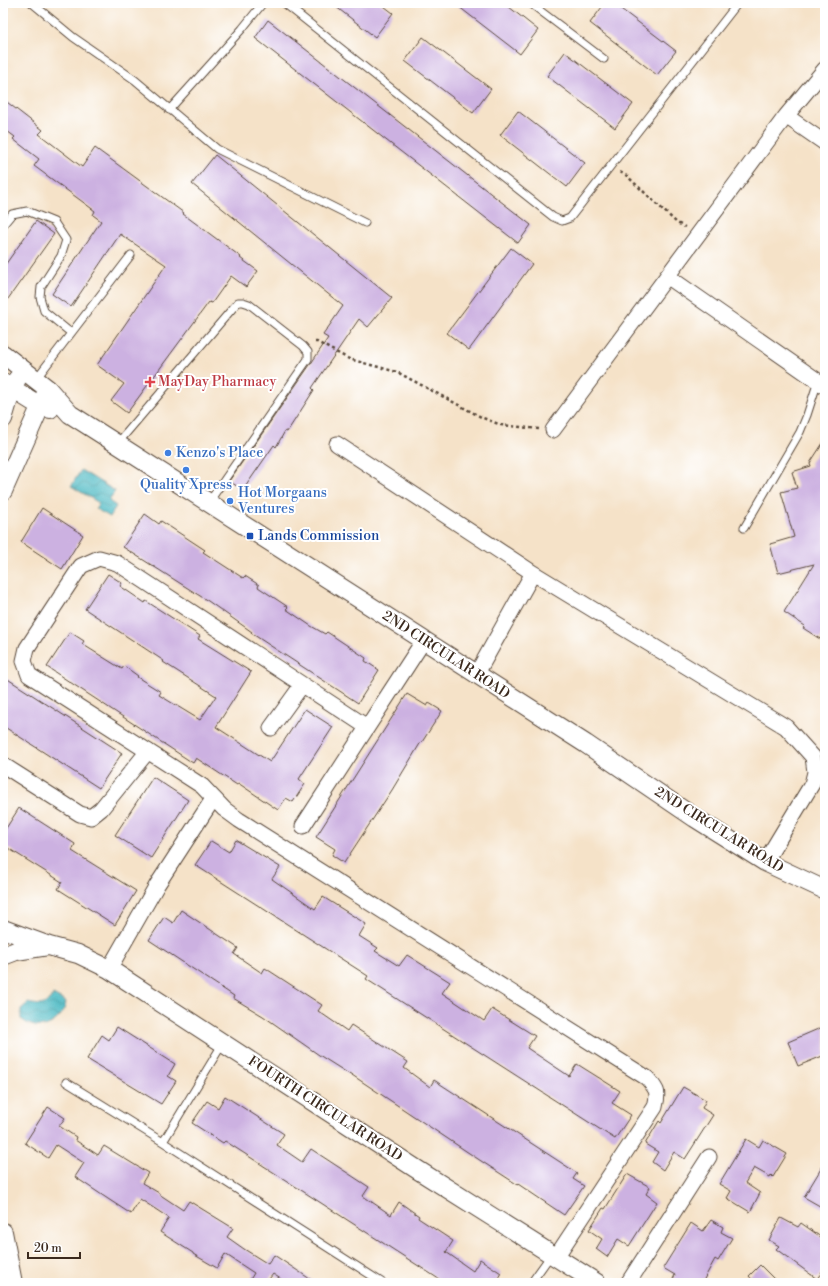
<svg xmlns="http://www.w3.org/2000/svg" width="828" height="1286" viewBox="0 0 828 1286" font-family="'Libre Bodoni',serif">
<style>
.water{fill:url(#water-waves);stroke:#437270}
.building{fill:#ccb1e1}
.lines{fill:none;stroke-linecap:round;stroke-linejoin:round}
.service-casing{stroke:#574638;stroke-width:9}
.minor-casing{stroke:#574638;stroke-width:17}
.tertiary-casing{stroke:#574638;stroke-width:20}
.path{stroke:#574638;stroke-width:2.5;stroke-dasharray:3 3;stroke-linecap:butt}
.service{stroke:#fff;stroke-width:7}
.minor{stroke:#fff;stroke-width:15}
.tertiary{stroke:#fff;stroke-width:18}
.health-dot{fill:#e0444e;stroke:#fff;stroke-width:1.5}
.shop-dot{fill:#3f7fe0;stroke:#fff;stroke-width:1.5}
.transit-dot{fill:#1a4fb4;stroke:#fff;stroke-width:1.5}
.labels{text-anchor:middle;dominant-baseline:central;stroke-width:4;stroke-linejoin:round;paint-order:stroke}
.health-label{font-size:14px;fill:#be3a42;stroke:#fff;text-anchor:start}
.shop-label{font-size:14px;fill:#366cbe;stroke:#fff;text-anchor:start}
.transit-label{font-size:14px;fill:#164399;stroke:#fff;text-anchor:start}
.street-label{font-size:14px;fill:#3b2a1e;stroke:#fff}
</style>
<defs>
<pattern id="water-waves" width="16" height="10" patternUnits="userSpaceOnUse"><rect width="16" height="10" fill="#4bb9c3"/><path d="M0 5q4-4 8 0t8 0" fill="none" stroke="#40979e"/></pattern>
</defs>
<rect width="100%" height="100%" fill="#fff"/>
<filter id="ink" filterUnits="userSpaceOnUse"><feTurbulence type="fractalNoise" baseFrequency=".025" numOctaves="2"/><feDisplacementMap in="SourceGraphic" scale="8" xChannelSelector="R" yChannelSelector="G"/><feConvolveMatrix kernelMatrix="1 2 1 2 8 2 1 2 1" color-interpolation-filters="sRGB"/></filter>
<filter id="wash" filterUnits="userSpaceOnUse"><feTurbulence type="fractalNoise" baseFrequency=".012" numOctaves="4" result="noise"/><feDisplacementMap in="SourceGraphic" scale="16" xChannelSelector="R" yChannelSelector="G"/><feGaussianBlur stdDeviation="0.9" result="paint"/><feColorMatrix in="noise" values="0 0 0 0 0 0 0 0 0 0 0 0 0 0 0 0 0 1.4 0 .05"/><feComposite in="paint" operator="in"/></filter>
<g filter="url(#wash)">
<rect width="100%" height="100%" fill="#f5e2c8"/>
<path class="water" d="M81,470L115,491L109,501L116,506L110,517L96,509L99,503L71,486Z
M53,995L66,1002C64,1019 45,1032 29,1024C26,1023 23,1020 21,1019V1009L28,1003C43,1006 44,1006 53,995Z"/>
<g id="blocks">
<path class="building" d="M331,3H380L393,13L375,37Z
M454,3H504L538,30L520,54Z
M605,3H613L676,51L657,75L590,23Z
M268,20L531,225L518,243L255,38Z
M423,37L491,89L473,113L405,61Z
M565,52L633,104L615,128L547,76Z
M3,99L43,130L39,134L82,167L95,148L184,213L183,214L241,257L240,258L258,271L246,287L231,276L212,303L209,302L127,413L111,401L124,384L97,365L166,265L120,234L71,307L52,294L101,221L93,215L95,211L34,166L39,159L13,139L15,137L3,128Z
M518,111L585,163L567,187L500,135Z
M215,155L392,298L368,327L359,319L312,388L314,390L287,432L285,431L276,447L274,445L243,490L229,481L312,362L328,338L323,335L343,306L192,184Z
M36,221L54,234L3,306V268Z
M511,248L532,264L469,350L447,333Z
M825,440V631L820,639L803,628L805,626L784,612L814,564L778,573L770,544L794,537L781,492L797,488L792,472L811,466L810,463Z
M42,508L83,535L62,569L21,542Z
M145,514L159,524L161,521L205,550L203,552L243,578L245,576L259,585L258,587L288,607L286,609L311,626L325,634L327,632L366,658L365,661L379,670L358,703L251,633L252,632L208,601L123,547Z
M108,574L122,583L120,586L145,603L146,601L200,636L198,639L251,672L216,727L270,762L305,709L333,727L299,779L305,784L293,802L286,798L278,810L238,783L237,785L196,758L193,763L47,667L70,632L84,641L82,644L122,669L124,666L138,676L137,677L161,692L159,695L200,720L216,696L163,662L164,661L85,609Z
M3,676L122,753L99,788L3,726Z
M407,694L427,706L429,703L442,711L422,742H421L392,790L344,863L332,855L335,849L316,837Z
M153,777L188,800L151,858L115,835Z
M19,808L75,844L72,851L136,891L115,925L58,889L62,882L3,845V833Z
M236,840L280,867L272,879L315,909L323,897L366,924L359,936L378,948L375,951L399,966L407,955L450,982L442,993L484,1021L492,1009L535,1036L527,1048L569,1076L577,1064L620,1091L612,1103L631,1115L615,1139L366,979L368,976L195,865L211,841L229,852Z
M181,910L238,948L234,954L262,973L265,968L322,1005L318,1011L347,1031L351,1025L408,1062L404,1068L430,1087L434,1080L577,1173L573,1179L584,1186L564,1215L518,1184V1185L478,1159L349,1073V1074L319,1055L263,1016L233,998L234,996L149,940L164,917L173,923Z
M825,1026V1055L798,1066L788,1042Z
M117,1027L175,1064L168,1076L176,1081L161,1104L87,1059L102,1035L109,1040Z
M683,1087L706,1100L702,1108L713,1115L685,1159L674,1152L663,1170L652,1162L658,1152L645,1144L659,1121L661,1123Z
M225,1096L284,1134L277,1145L302,1162L311,1149L369,1187L363,1196L391,1215L399,1202L419,1216L418,1218L453,1241L446,1252L473,1271L480,1259L501,1273L495,1283H445L225,1141L223,1143L192,1123L207,1101L218,1108Z
M48,1107L65,1118L59,1126L76,1137L75,1140L98,1155L104,1146L148,1173L142,1183L159,1193V1194L183,1210L189,1201L233,1228L227,1237L244,1249L268,1264L274,1255L316,1283H287L273,1274L266,1283H248L254,1273L225,1254L217,1268L193,1254V1253L160,1232L169,1218L140,1199L131,1214L108,1199L75,1177L84,1163L56,1145L48,1158L25,1143Z
M746,1139L759,1147L763,1140L787,1154L773,1177L771,1175L770,1177L754,1168L745,1183L760,1193L750,1212L727,1198L731,1191L719,1184Z
M825,1162V1209L804,1197Z
M627,1174L650,1187L646,1194L657,1202L629,1246L618,1239L607,1257L596,1249L602,1239L589,1230L603,1208L605,1209Z
M781,1218L798,1227L801,1223L825,1240V1267L817,1279L776,1249L779,1246L769,1240Z
M711,1220L723,1227L721,1232L732,1238L718,1261L715,1259L702,1283H671L675,1275L663,1268L691,1223L703,1231Z
M760,1265L778,1283H755L749,1276Z"/>
</g>
</g>
<g filter="url(#ink)">
<use href="#blocks" fill-opacity="0" stroke="#574638" stroke-width="1"/>
<g class="lines">
<defs>
<path id="service" d="M32,3L73,37L135,80L217,149L365,223
M284,3L553,217L562,221L570,218L738,3
M530,3L604,59
M169,110L242,29L263,3
M3,225L12,214L27,211L54,222L66,240L61,256L41,287L40,297L44,311L71,333
M36,379L131,255
M117,444L238,302H243L249,304L303,346L308,352V359L209,502
M744,528L800,432L807,415L818,381
M66,1082L163,1142L383,1283
M163,1142L223,1043
M531,1283L551,1255"/>
<path id="minor" d="M786,116L825,143
M667,276L825,386
M553,430L786,116L825,69
M337,444L533,573L786,727L813,757L815,772L812,784L765,862
M476,675L533,573
M367,727L117,563L99,558L81,566L27,648L24,661L29,675L202,786L224,809L239,820L647,1078C657,1090 659,1091 655,1107L556,1257
M271,728L302,685
M3,765L80,814L91,817L101,809L148,751
M303,826L424,640
M109,969L157,885L213,799
M628,1283L709,1157"/>
<path id="tertiary" d="M3,354L48,389L70,414L117,444L586,744L695,818L765,862L825,890
M3,383L40,406L50,409
M3,419L12,389L17,379
M3,491L48,389
M3,929L49,946L78,954L109,969L418,1170L597,1283
M3,956L16,951L48,946
M3,1232L13,1283"/>
</defs>
<use href="#service" class="service-casing"/>
<use href="#minor" class="minor-casing"/>
<use href="#tertiary" class="tertiary-casing"/>
<path class="path" d="M620,172L627,176L677,223L685,227
M315,342H317L349,359L397,372L483,418L501,425L539,429"/>
<use href="#service" class="service"/>
<use href="#minor" class="minor"/>
<use href="#tertiary" class="tertiary"/>
</g>
</g>
<path class="health-dot" d="M148 376h4v4h4v4h-4v4h-4v-4h-4v-4h4z"/>
<g class="shop-dot">
<circle cx="168" cy="453" r="4"/>
<circle cx="186" cy="470" r="4"/>
<circle cx="230" cy="501" r="4"/>
</g>
<rect class="transit-dot" x="246" y="532" width="8" height="8" rx="2"/>
<g class="labels">
<g class="health-label">
<text x="158" y="382">MayDay Pharmacy</text>
</g>
<g class="shop-label">
<text x="176" y="453">Kenzo's Place</text>
<text x="186" y="485" text-anchor="middle">Quality Xpress</text>
<text x="238" y="493">Hot Morgaans<tspan x="238" dy="16">Ventures</tspan></text>
</g>
<g class="transit-label">
<text x="258" y="536">Lands Commission</text>
</g>
<g class="street-label">
<text transform="translate(446 655) rotate(33)">2ND CIRCULAR ROAD</text>
<text transform="translate(719 830) rotate(32)">2ND CIRCULAR ROAD</text>
<text transform="translate(325 1109) rotate(33)">FOURTH CIRCULAR ROAD</text>
</g>
</g>
<rect width="828" height="1286" fill="none" stroke="#fff" stroke-width="16"/>
<path d="M28 1252v6h52v-6" fill="none" stroke="#3b2a1e" stroke-width="2"/>
<text x="34" y="1252" font-size="12" fill="#3b2a1e" stroke="#ffffff" stroke-width="3" paint-order="stroke">20 m</text>
</svg>
